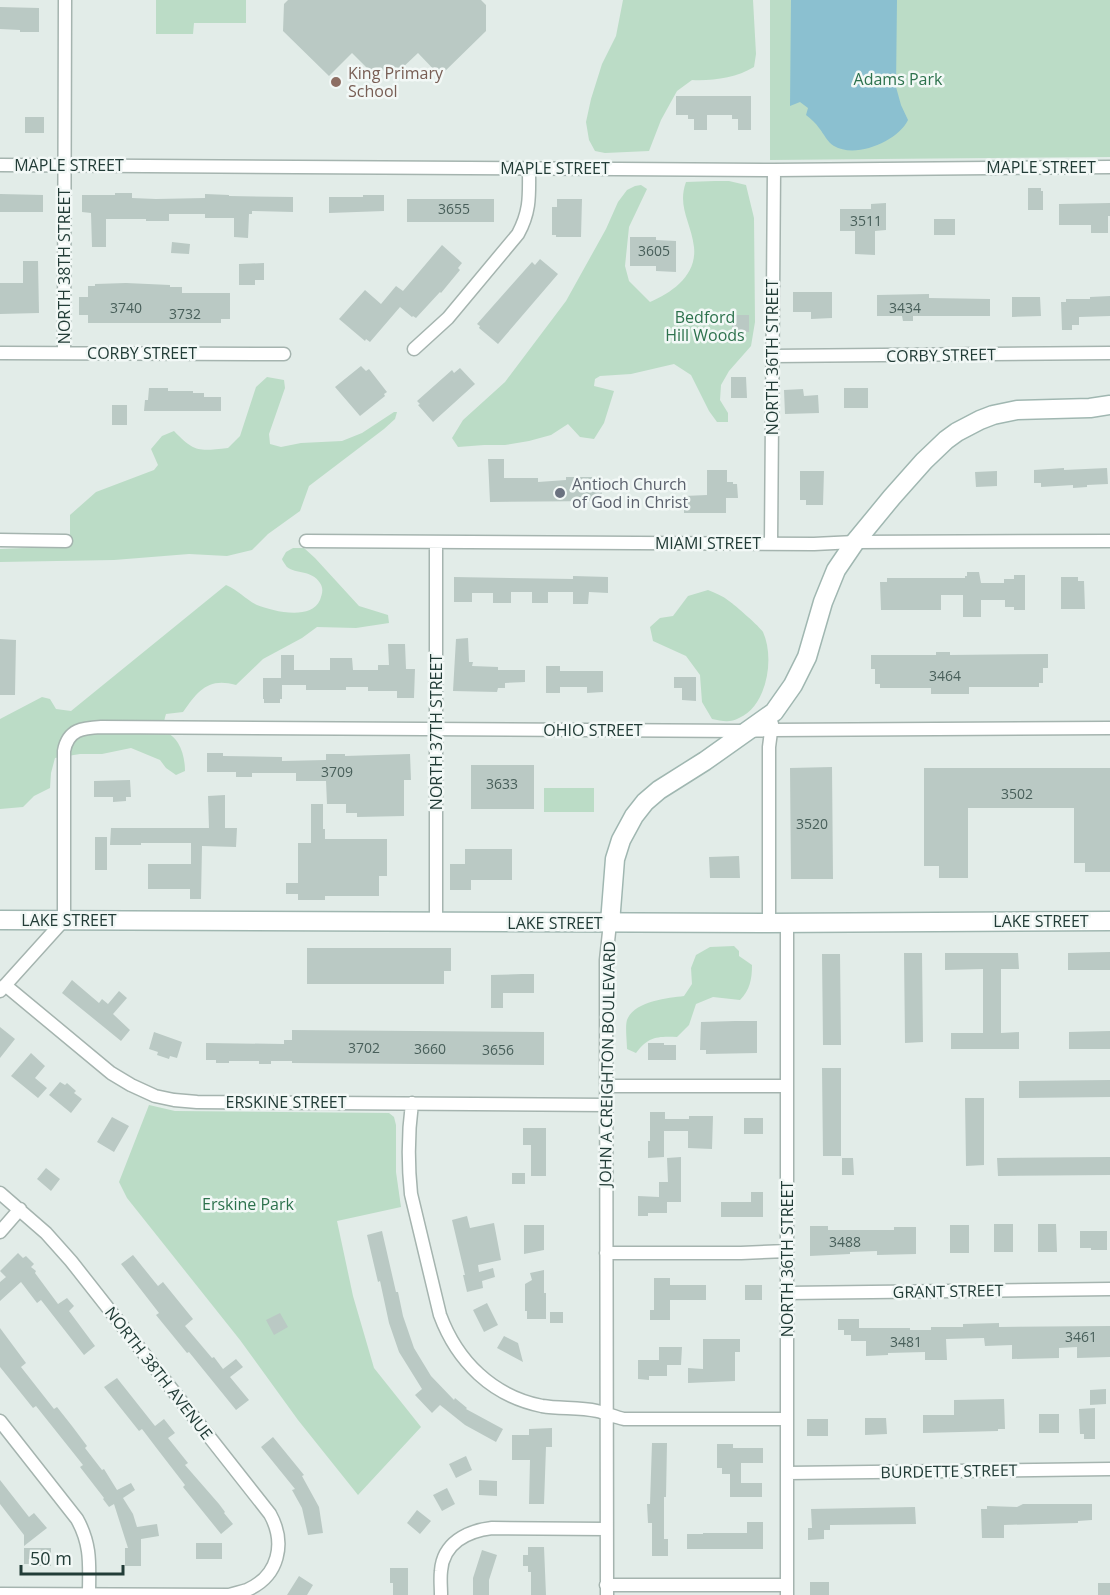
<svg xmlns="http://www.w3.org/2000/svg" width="1110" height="1595" viewBox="0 0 1110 1595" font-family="'Open Sans',sans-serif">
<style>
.green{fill:#bbdcc6}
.water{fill:#8bc0d0}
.building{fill:#bac9c4}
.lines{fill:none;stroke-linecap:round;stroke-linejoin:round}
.street-casing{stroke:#a5b4af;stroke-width:15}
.secondary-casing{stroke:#a0b7b1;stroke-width:21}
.street{stroke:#fff;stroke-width:12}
.secondary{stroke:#fff;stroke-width:18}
.education-dot{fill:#8d6e63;stroke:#f2f8f6;stroke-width:2}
.worship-dot{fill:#6b7280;stroke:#f2f8f6;stroke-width:2}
.labels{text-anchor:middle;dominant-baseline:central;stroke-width:5;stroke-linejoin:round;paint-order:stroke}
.number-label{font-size:14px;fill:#485f5a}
.education-label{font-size:16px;fill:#785e54;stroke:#f2f8f6;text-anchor:start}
.park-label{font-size:16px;fill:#2d724d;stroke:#f2f8f6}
.street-label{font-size:16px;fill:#223c37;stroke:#f2f8f6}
.worship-label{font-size:16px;fill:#5b616d;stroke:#f2f8f6;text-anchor:start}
</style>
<rect width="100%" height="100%" fill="#e2ece8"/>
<path class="green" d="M156,0H246V23H194L193,34H156Z
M623,0H753L756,54L754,67C736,78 712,81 692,80L677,91L661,120L649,151L605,153L595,151L589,140L586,122L591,99L602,64L616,36Z
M770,0H1110V157L770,160Z
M715,181H729L746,185L754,218L755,322L751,346L729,371L721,385L720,400L728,413V422H717L709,411L691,375L674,364L631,374L600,376L595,379L594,386L614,391L604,423L594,439L580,437L568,424L551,435L529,441L505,445H484L458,447L452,438L463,420L505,382L566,301L606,229L618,202L627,190L635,186L641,185L647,189L629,227L625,266L629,281L650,302C673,292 697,275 694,247C691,222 677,207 686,182Z
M267,377L284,380L285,388L269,434L270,444L281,447L301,443L342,441L362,433L394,412H397L395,419L384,429L309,486L300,511L268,534L252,550L227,556L189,554L114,560L0,562V549L70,546V515L96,492L154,470L158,465L151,449L162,436L174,431C195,453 199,451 228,448L240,436L256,387Z
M293,548H304L315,558L359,606L388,615L389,623L356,628L317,627L302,638L263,659L236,685C208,677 198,691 183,712L166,714C159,736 171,730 178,743C183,751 185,762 185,771L176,775L166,768L160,760L131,748L102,754H80L55,758L51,773L50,788L34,796L23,807L0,809V719L42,697L50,699L56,709L71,711L226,585C238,590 245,599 257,605C272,611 311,621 320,600C322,594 324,589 320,583C312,570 296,574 287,567C287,567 282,560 282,559L286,552Z
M708,590C715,593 723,596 729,601C735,605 760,627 763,632C775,658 767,706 739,718C730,723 722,721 712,719L702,702L700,675L686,656L653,641L650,627L660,618L673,616L688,596Z
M544,788H594V812H544Z
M734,946L739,951V956L752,965C752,979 750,990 740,1000L713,997L696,1004L689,1025L677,1037C657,1036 648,1037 636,1053L627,1049C627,1042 625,1026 627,1020C634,1001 668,998 684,996L692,984L691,968L696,955L710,947Z
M149,1105L175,1111L389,1113L394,1117L396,1125V1172L401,1207L337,1221L353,1296L374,1368L421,1427L358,1495L298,1420L240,1340L127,1198L119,1182Z"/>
<path class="water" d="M791,0H897L896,87L901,105L908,120C898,141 856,159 834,146C828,143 824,134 819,128C816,123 811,119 806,115L808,108L800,102L790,106Z"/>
<path class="building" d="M288,0H481L486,5V31L440,76L418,53L399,71L369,70L352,53L329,76L283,31L284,4Z
M0,7L39,8V32H20V30L0,29Z
M676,96H751V130H738V119H732V115H707V130H694V119H688V115H676Z
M25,117H44V133H25Z
M1028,188H1041V191H1043V210H1028Z
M115,193H132V198L156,199L205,198V194L229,195V196L293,197V212L252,211V214H249L248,238L234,237V218H205V214H169V221H146V219H106V247H92L91,213L82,212V195H115Z
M0,194L43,195V212H0Z
M363,195H384V211L329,213V197H363Z
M407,199H494V222H407Z
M557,199H582L581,237H556V235H552V207H557Z
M886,203V230L875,231V255L855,254V231H840V209H871V204Z
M1110,203V216H1108V233H1091V225H1059V204Z
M934,219H955V235H934Z
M630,237H656V240L676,241V272L656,271V266H630Z
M172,242L190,244L189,254L171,253Z
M442,245L462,263L458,268L460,270L441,293L440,292L416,318L413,316L412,317L400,307L370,342L366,339L365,341L339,319L365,290L381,304L396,286L403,291Z
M540,259L558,274L498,344L479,328L480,326L477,324L532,262L535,265Z
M23,261H38L39,313L0,314V283H23Z
M264,263V280H255V285H239V264Z
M126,283L170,285V287H182V293H230V319H221V323H88V315H79V297H88V286H95V284Z
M793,292H832V318L811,319V312H793Z
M929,294V298L990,299V316H913V321H903L902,316H877V295Z
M1110,296V316L1079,317V325H1072V330H1062L1061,302H1066V299H1090V297Z
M1012,297H1040L1041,316L1012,317Z
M732,315H749V332H732Z
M361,366L366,371L369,369L387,392L384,394L385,396L360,416L335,387Z
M460,368L475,384L433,422L418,405L420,404L417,401L452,370L454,373Z
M731,377H746L747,398H731Z
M149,388H168V391H193V393H204V397H221V411H144L145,400H148Z
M844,388H868V408H844Z
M803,389L804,396L818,395L819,413L785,414L784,390Z
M112,405H127V425H112Z
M488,459H504V478H538V482L566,480V477H601L602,501L490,502Z
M1064,468V470L1107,468L1108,484L1087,485V487L1073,488V485L1041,487V483H1034V470Z
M707,470H727V482H733V484H737L738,498H726V513H684V496L707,495Z
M800,471H824L823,505H806V500H800Z
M997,471V486L976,487L975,472Z
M967,572H979L981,583H1004V579H1014V575H1025V610H1014V607H1005V600H981V617H963V595H941V610H881L880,582H887V578H965V576H967Z
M573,576L608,577V593L589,592L588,604H573V592H548V603H532V592H511V603H493V593H472V602H454V577L573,579Z
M1061,577H1078V581H1084L1085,609H1061Z
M468,638L469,662H473L472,666L498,667V670H525V682L505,683V688H498L497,692L453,691L456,639Z
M0,639L16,640L15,695H0Z
M388,644H405L406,669H415L414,698H397V691H368V687H346V690H306V685H282V699H280V703H264V699H263V678H281V655H294V670H330V658H352L353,670H378V665H389Z
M936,652H950V655L1048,654V668H1043V683H1039V687H969V694H931V688H880V684H875V669H871V655H936Z
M546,666H560V671H603V692L587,693V687H560V693H546Z
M674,677H696V701L682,700V688H674Z
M207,753H223V756L282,757V761L326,760V754H345V756L410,754L411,780H404V816L357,817V813H346V804H327L326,781H296V773H252V777H236V772H207Z
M471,765H534V809H471Z
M832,767L833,879H791L790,768Z
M924,768H1110V872H1085V863H1074V808H968V878H939V866H924Z
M130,780L131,797H126V801L113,802V797H94V781Z
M225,795V828H237L236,847L202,846L201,899H190V889H148V864H191V843H141V845H110L111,828H209L208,796Z
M311,804H323V829H325V839H387V876H379V896H325V900H298V894H286V883H298V843H311Z
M95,837H107V870H95Z
M465,849H512V880H471V890H450V864H465Z
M739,856L740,878H710L709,857Z
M307,948H451V971H444V984H307Z
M1110,952V970H1068V953Z
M904,953H922L923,1042L905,1043Z
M945,953H1018L1019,969H1001V1033L1019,1032V1049H951V1033H983V969L945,970Z
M822,954H840L841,1045H823Z
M522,974H534V993H503V1008H491V975Z
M72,980L99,1003L102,999L108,1004L119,991L127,998L113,1014L130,1030L121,1041L62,993Z
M735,1021H757V1053L706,1054V1050H700L701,1022Z
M0,1027L15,1039L0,1058Z
M292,1030L544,1032V1065L292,1063V1061H271V1064H259V1061H229V1063H216V1060H206V1043L284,1044V1040H292Z
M1110,1031V1049H1069V1032Z
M154,1032L182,1042L177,1058L170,1056L169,1059L157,1055L158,1052L149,1049Z
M648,1043H664V1045H676V1060H648Z
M31,1053L45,1066L35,1078L47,1088L38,1098L11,1076Z
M822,1068H841V1156H823Z
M1110,1080V1097L1019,1098V1081Z
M60,1082L65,1085L67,1083L76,1091L74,1093L82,1099L71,1113L49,1095Z
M965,1098H984V1165L966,1166Z
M650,1112H665V1119H689V1116H713L712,1149L688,1148V1131H664V1157L648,1158V1141H650Z
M112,1117L129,1126L114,1152L97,1142Z
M744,1118H763V1134H744Z
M523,1128H546V1176H531V1145H523Z
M681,1157V1202H667V1213H648V1216H638V1196L659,1197V1182H668L667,1158Z
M1110,1157V1175L998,1176L997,1158Z
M842,1158H853L854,1175H842Z
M46,1168L60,1179L51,1191L37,1179Z
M512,1173H525V1184H512Z
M751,1192H763V1217H721V1202H751Z
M467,1216L470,1228L494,1223L501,1260L478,1265L479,1272L493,1268L495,1277L482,1281L483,1288L467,1292L463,1275H465L452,1220Z
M994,1224H1013V1252H994Z
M1038,1224H1056L1057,1252H1038Z
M524,1225H544V1250L524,1254Z
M950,1225H969V1253H950Z
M810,1226H828V1230H894V1227H916V1254L877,1255V1251L850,1252V1254L810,1256Z
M382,1231L396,1292H398L403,1316L414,1348L431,1376L454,1400L455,1398L467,1408L466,1409L503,1429L496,1442L465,1425L440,1405L432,1413L415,1395L422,1389L399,1352L389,1323L380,1281L378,1282L367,1235Z
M1080,1231H1107V1250H1091V1248H1080Z
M18,1253L23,1258L26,1256L34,1264L31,1267L36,1271L35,1273L58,1304L67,1298L74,1306L69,1311L95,1346L84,1355L41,1300L37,1303L21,1282L0,1301V1282L6,1277L0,1271Z
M133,1255L158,1286L163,1282L193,1319L185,1326L212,1358L214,1357L223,1369L236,1359L243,1367L230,1377L249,1400L236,1410L189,1352L187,1353L156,1315L159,1313L121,1264Z
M544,1270V1293H546V1319H527V1311H525V1284L532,1280L530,1273Z
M654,1278H670V1285H706V1300H670V1320H650V1310H654Z
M745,1285H762V1300H745Z
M487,1303L498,1325L484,1332L473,1310Z
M550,1312H563V1323H550Z
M280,1313L288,1327L274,1335L266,1320Z
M838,1319H859V1328H910V1330H931V1327H963V1324L999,1323V1327L1110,1326V1357L1077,1358V1347L1059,1348V1358L1012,1359V1345L985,1346L984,1338L946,1339L947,1360H925V1352L888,1353V1355L866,1356V1341H851V1335H844V1330H838Z
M0,1328L26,1363L21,1367L54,1409L57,1407L72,1426L87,1446L85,1448L102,1470L104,1469L117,1490L131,1483L135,1490L123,1498L133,1514L137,1527L157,1524L159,1536L141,1539V1566H125V1548H128L114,1504L109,1507L103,1499L104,1498L80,1467L83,1465L36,1406L33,1408L0,1367Z
M504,1336L518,1343L523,1362L497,1348Z
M703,1339H740V1352H735V1381L688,1383V1368L703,1369Z
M659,1347H682L681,1365H667V1376H649V1380L638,1379V1360H659Z
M117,1378L155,1426L164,1419L175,1433L168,1438L188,1463L185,1465L219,1504L225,1512L224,1513L233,1524L221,1534L183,1487L185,1485L158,1450L142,1429L139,1431L104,1387Z
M1106,1389V1404L1090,1405V1390Z
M1004,1399L1005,1429H998V1431L923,1433V1415H954V1400Z
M1095,1408V1439H1084V1434H1080L1079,1409Z
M1039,1414H1059V1433H1039Z
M865,1418H886L887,1434L865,1435Z
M807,1419H828V1436H807Z
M552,1428V1447H546L544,1504H529L530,1460H512V1435H529V1429Z
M273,1437L304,1475L302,1476L319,1507L323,1533L308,1535L302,1508L292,1490L295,1489L261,1447Z
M652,1443H667L666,1497H664V1539H668V1556H652V1523H648L647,1504H650Z
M717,1444H733V1448H763V1463H741V1483H762V1497H730V1474H722V1468H717Z
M466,1456L472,1470L456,1478L449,1464Z
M0,1480L29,1517L34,1513L47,1528L24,1546V1535L0,1504Z
M479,1480L497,1481V1496L479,1495Z
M447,1488L455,1504L442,1511L433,1495Z
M1023,1504H1092V1520L1078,1521V1523L1004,1525V1538H982L981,1509H987V1506L1017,1507Z
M915,1507L916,1524L830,1525V1530H824V1539L808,1540V1528H812L811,1509Z
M417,1510L431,1521L420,1534L407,1523Z
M747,1522H763V1549H687V1534H703V1533H747Z
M196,1543H222V1559H196Z
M528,1547H544L546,1595H531V1572H528V1566H523V1555H528Z
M24,1548H51V1566H35V1564H24Z
M482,1550L497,1555L489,1580V1595H473V1578Z
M390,1568H408V1595H393V1583H390Z
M299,1576L313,1585L307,1595H287Z
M810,1582H829V1595H810Z
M1098,1583H1110V1595H1098Z"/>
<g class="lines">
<defs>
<path id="street" d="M0,165L774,170L1110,167
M414,349L448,318L518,234C531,210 529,194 529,168
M0,353L284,354
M64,353L65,0
M772,356L1110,353
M0,540L66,541
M306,541L814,544L855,542L1110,541
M771,544L774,170
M436,922V542
M769,923V747L772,724
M787,923V1595
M5,985L111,1073L131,1085L155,1096L174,1100L197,1102L606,1105
M0,991L64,920V751C68,729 83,728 101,727L744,731L772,730L1110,728
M606,1086H787
M412,1103C408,1133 408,1165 411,1194L440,1315C457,1361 492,1396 542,1406C560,1409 579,1407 597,1411C606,1413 615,1417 624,1419H787
M0,1193L46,1233L71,1261L270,1514C286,1543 279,1576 247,1590C241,1592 235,1593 229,1595L0,1594
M0,1232L20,1209
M606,1253H741L787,1251
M787,1293L1110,1289
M0,1421L77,1519C92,1546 89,1566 89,1595
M787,1473L1110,1469
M606,1585H787
M441,1595C441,1587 440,1579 441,1571C443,1543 467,1531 492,1528L606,1529
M607,1595L606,960L610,923"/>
<path id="secondary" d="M0,920L769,923L1110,921
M610,923L615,859L621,840L634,816L645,802L659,790L705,761L774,712L793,685L807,657L823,602L836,570L855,542L892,497L924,461L946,440L957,432L980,420L993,415L1017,410L1090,408L1110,405"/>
</defs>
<use href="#street" class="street-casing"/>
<use href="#secondary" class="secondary-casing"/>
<use href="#street" class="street"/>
<use href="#secondary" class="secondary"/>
</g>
<circle class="education-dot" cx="336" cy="82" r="6"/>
<circle class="worship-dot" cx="560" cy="493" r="6"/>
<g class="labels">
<g class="number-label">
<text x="454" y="208">3655</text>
<text x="866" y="220">3511</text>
<text x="654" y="250">3605</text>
<text x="126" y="307">3740</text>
<text x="905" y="307">3434</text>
<text x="185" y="313">3732</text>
<text x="945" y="675">3464</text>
<text x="337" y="771">3709</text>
<text x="502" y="783">3633</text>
<text x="1017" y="793">3502</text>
<text x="812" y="823">3520</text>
<text x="364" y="1047">3702</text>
<text x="430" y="1048">3660</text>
<text x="498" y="1049">3656</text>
<text x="845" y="1241">3488</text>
<text x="1081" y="1336">3461</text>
<text x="906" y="1341">3481</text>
</g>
<g class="education-label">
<text x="348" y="73">King Primary<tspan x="348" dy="18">School</tspan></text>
</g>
<g class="park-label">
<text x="898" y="79">Adams Park</text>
<text x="705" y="317">Bedford<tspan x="705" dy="18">Hill Woods</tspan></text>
<text x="248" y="1204">Erskine Park</text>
</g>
<g class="street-label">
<text x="69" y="165">MAPLE STREET</text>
<text x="1041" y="167">MAPLE STREET</text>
<text x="555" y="168">MAPLE STREET</text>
<text transform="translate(64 266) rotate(-90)">NORTH 38TH STREET</text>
<text x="142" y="353">CORBY STREET</text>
<text transform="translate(941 355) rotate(-1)">CORBY STREET</text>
<text transform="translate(772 357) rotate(-90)">NORTH 36TH STREET</text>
<text x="708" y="543">MIAMI STREET</text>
<text x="593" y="730">OHIO STREET</text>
<text transform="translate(436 732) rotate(-90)">NORTH 37TH STREET</text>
<text x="69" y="920">LAKE STREET</text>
<text x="1041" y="921">LAKE STREET</text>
<text x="555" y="923">LAKE STREET</text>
<text transform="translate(607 1064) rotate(-89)">JOHN A CREIGHTON BOULEVARD</text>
<text x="286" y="1102">ERSKINE STREET</text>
<text transform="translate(787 1259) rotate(-90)">NORTH 36TH STREET</text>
<text transform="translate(948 1291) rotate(-1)">GRANT STREET</text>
<text transform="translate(159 1373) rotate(52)">NORTH 38TH AVENUE</text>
<text transform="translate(949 1471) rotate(-1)">BURDETTE STREET</text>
</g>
<g class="worship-label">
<text x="572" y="484">Antioch Church<tspan x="572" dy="18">of God in Christ</tspan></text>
</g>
</g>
<path d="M21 1565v9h102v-9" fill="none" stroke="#223c37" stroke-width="3"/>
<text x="30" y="1565" font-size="18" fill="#223c37" stroke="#f2f8f6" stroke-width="4.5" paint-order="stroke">50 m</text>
</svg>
